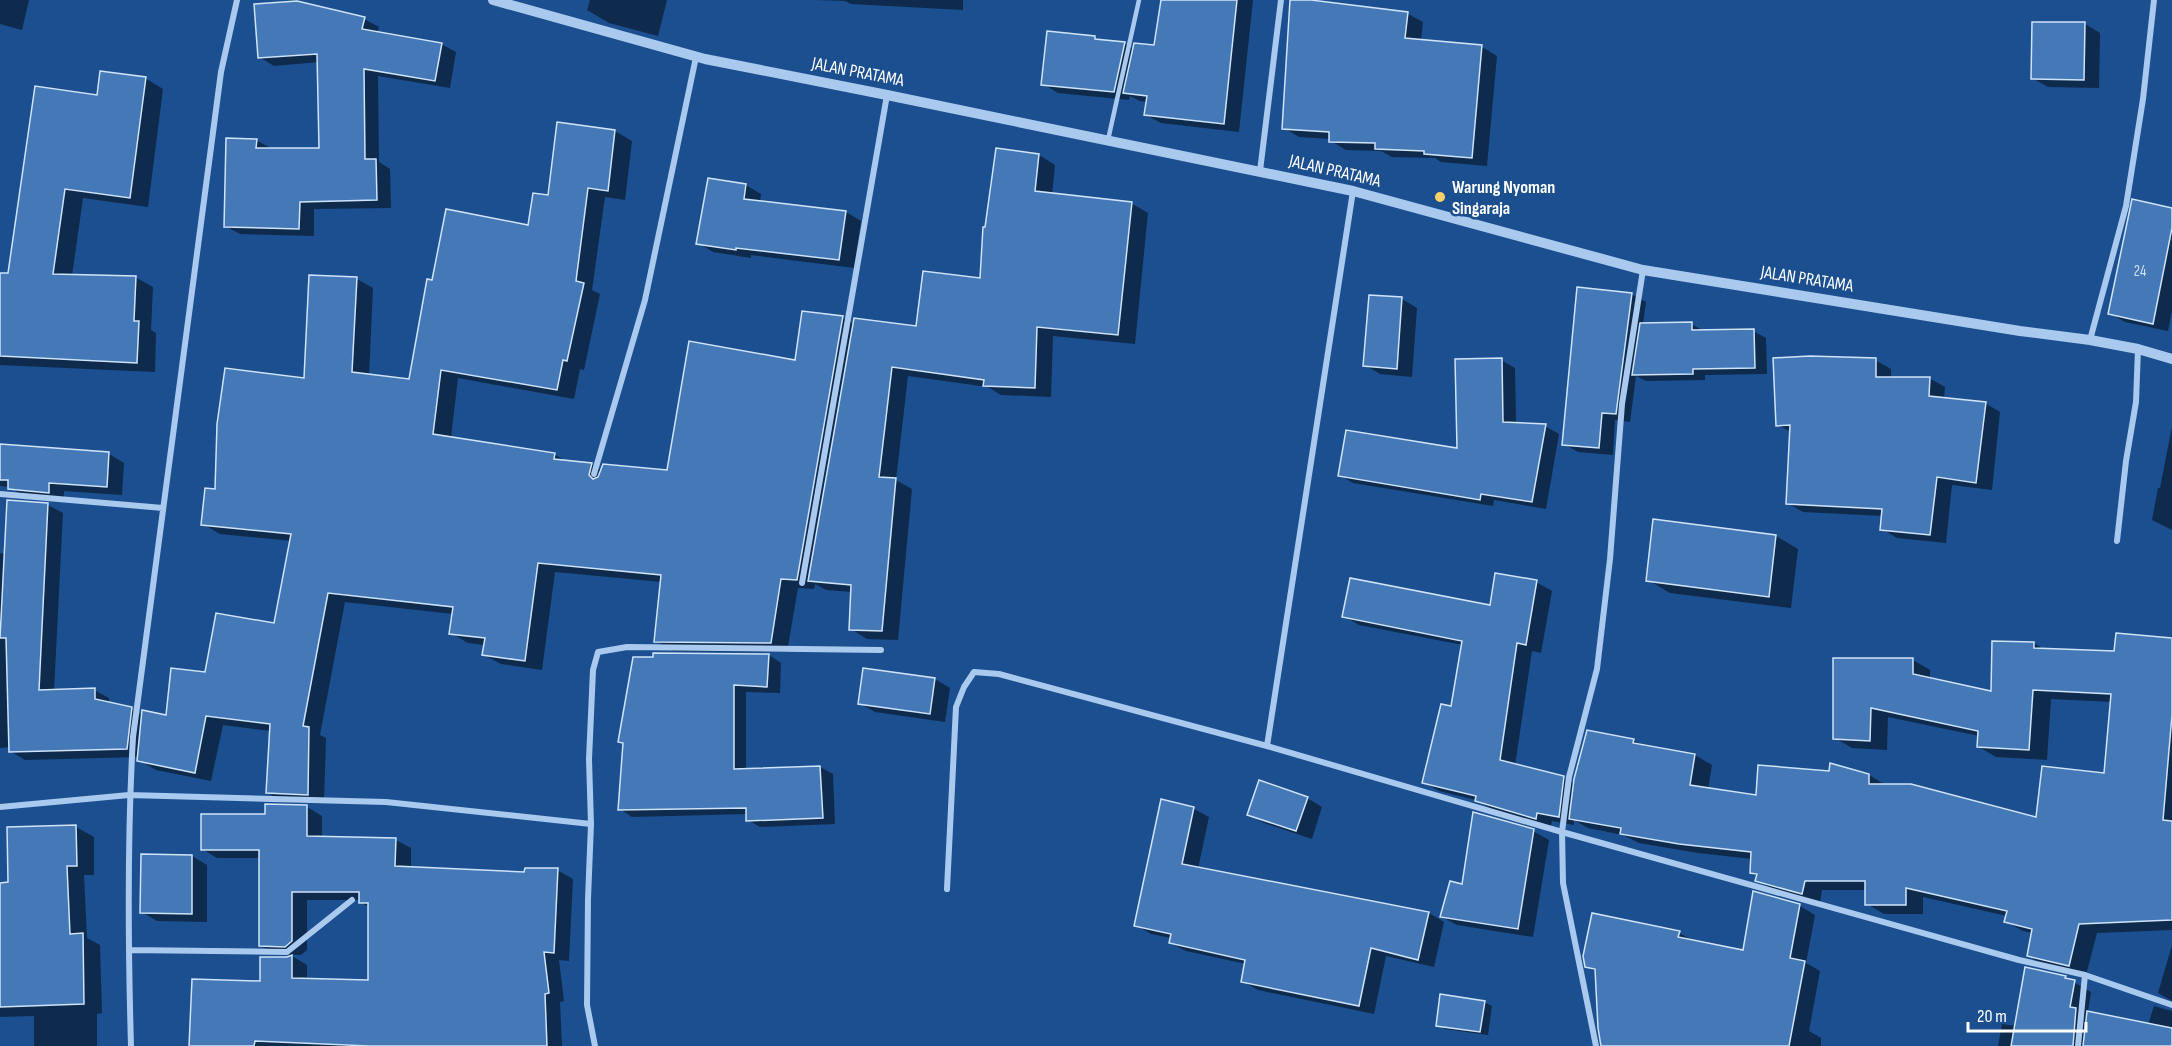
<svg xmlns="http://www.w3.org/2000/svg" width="2172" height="1046" viewBox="0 0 2172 1046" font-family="'Sofia Sans Condensed',sans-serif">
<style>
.shadow{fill:#0007}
.building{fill:#4478b7;stroke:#cfe3fa;stroke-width:1.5}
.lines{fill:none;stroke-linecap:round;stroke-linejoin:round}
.service{stroke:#a9c9ee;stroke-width:4.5}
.minor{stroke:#a9c9ee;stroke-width:6}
.tertiary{stroke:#a9c9ee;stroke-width:10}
.poi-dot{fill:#ffd166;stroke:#1b4f8f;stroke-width:2}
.labels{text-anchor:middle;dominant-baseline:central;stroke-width:5;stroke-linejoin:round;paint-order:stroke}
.number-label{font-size:15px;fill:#d0dded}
.street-label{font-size:18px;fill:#fff;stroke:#1b4f8f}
.poi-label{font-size:18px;font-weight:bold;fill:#fff;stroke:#1b4f8f;text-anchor:start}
</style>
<rect width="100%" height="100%" fill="#1b4f8f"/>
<path class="shadow" d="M0,0H29L22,30L0,24Z
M590,0H667L658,36L609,23L587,10Z
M816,0H963V10L851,4L845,1Z
M1162,0H1253L1239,132L1161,123L1146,115L1147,102L1140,101L1130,96L1129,100L1058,93L1043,84L1095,38L1101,41L1125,44L1134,49L1156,47Z
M1292,0L1408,14L1423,22L1421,41L1482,47L1497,56L1487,166L1441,162L1435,158L1392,157L1381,151L1346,150L1331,141V139L1299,137L1284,128Z
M364,19L379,27L377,33L441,44L456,52L450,88L378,76L379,162L390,169L391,208L314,209V236L240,234L225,226L256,140L272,149H320L319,62L274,66L259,57Z
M2085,24L2100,33L2099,88L2048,87L2032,78Z
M145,78L163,89L148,207L83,198L72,276L135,277L153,287L151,330L156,333L155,372L0,365V275H9L98,97Z
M558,124L615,131L632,141L625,200L605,197L592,290L600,294L584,370L580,369L574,399L458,378L451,438L554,454L567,462L591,464L602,470L668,472L796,361L843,318L854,324L917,328L982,280L998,150L1039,155L1055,165L1052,195L1131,203L1148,213L1135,344L1053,336L1051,397L1001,395L988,387L908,376L896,480L912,489L898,640L867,639L851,629L852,592L826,590L815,584L814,589L798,588L787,652L673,651L656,641L662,582L555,572L542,670L501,664L484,655L485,645L468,643L451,633L453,614L345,602L320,735L326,738L324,803L284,802L268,793L271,731L223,725L211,781L156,770L139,760V757L25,760L10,751V747L0,748V553L6,554L48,505L63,513L54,691L94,690L109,698V704L131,709L143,716L167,717L207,674L275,625L292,541L220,534L203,524L216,491L305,380L357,279L373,288L369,376L410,380L434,282L530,227L549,197Z
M746,185L761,194L760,202L846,212L861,221L854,268L751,255V258L713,252L698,243Z
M2172,209V311L2168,331L2125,322L2110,313Z
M1631,294L1646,302L1643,324H1691L1704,331H1753L1766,338L1767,374L1705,375V380L1646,381L1636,376L1630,422L1615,420L1613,455L1578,452L1564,444Z
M1402,299L1417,308L1412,377L1380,374L1365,365Z
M1501,360L1515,368L1516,424L1545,426L1559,434L1546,509L1494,500L1493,506L1353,483L1340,475L1459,450Z
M1875,360L1891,369V379L1929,378L1945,387L1944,399L1985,403L2000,412L1992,490L1952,485L1946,543L1897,538L1882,529L1883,516L1803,512L1787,503L1791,432L1778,425Z
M2172,426V530L2152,520L2158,488H2160Z
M0,446L109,454L124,463L122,495L64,491V501L25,497L9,487L0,486Z
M1655,521L1776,536L1798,549L1791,608L1670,593L1648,580Z
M1536,582L1552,591L1541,653L1532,651L1515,766L1563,777L1575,784L1633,740L1644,746L1695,755L1712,765L1708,789L1757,796L1869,775L1886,785L2038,819L2106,775L2112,702L2051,699L2047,760L1996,757L1979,747V736L1888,717L1887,750L1852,748L1835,738L1913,660L1930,670V679L1992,693L2034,643L2045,650L2116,652L2172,640V930L2097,933L2086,975L2046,966L2028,956L2032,933L2023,931L2005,921L2007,916L1923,897V914H1884L1867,904V890H1822L1820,903L1774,890L1757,880L1758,876L1751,873L1752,859L1698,853L1639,843L1623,835L1588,828L1574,820V825L1552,821L1551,826L1492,809L1476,800L1439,791L1424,782L1453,708L1463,645L1359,625L1344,616L1491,607Z
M769,655L781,663L780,693L746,692V770L820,767L833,774L835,824L760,827L748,820V814L632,817L620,809L625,744L619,741Z
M935,679L950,688L945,722L875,712L859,703Z
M1307,798L1322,807L1312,839L1264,823L1249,814Z
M1162,801L1194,809L1209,817L1198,869L1429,913L1444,922L1434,967L1386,956L1374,1014L1258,990L1242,981L1246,964L1186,951L1170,943L1171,938L1151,934L1136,925Z
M307,807L322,816V838L396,840L411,848V868L526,873L557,870L573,879L569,961L559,960L564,1001L560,1002L562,1046H190L292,956L307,965V980L370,982L369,907L360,902V900H307V950L301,955L276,954L261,946V858H217L202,849L266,815Z
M76,827L94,837V875H84L87,938L100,945L102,1013L97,1014V1046H34V1016L0,1017V884H9Z
M1533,831L1549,840L1533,937L1457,925L1442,917L1463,886Z
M192,856L207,865V922L157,921L142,912Z
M1755,893L1800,906L1815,915L1806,963L1820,971L1809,1031L1821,1038V1046H1603L1597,972L1587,966L1679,933L1694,941L1744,951Z
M2172,945V1001L2158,993Z
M2026,969L2065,977L2091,992L2088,1012L2148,1025L2154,1006L2172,1011V1046H1998L2002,1024L2016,1026Z
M1484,1002L1492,1006L1488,1035L1445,1029L1437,1025Z"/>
<path class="building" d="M1161,0H1237L1224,124L1144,115L1147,96L1123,93L1134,43L1154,45Z
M1290,0H1311L1408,12L1405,38L1482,45L1472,158L1424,154V151L1375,149V143L1329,142V132L1282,129Z
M297,1L365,17L362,29L442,43L435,81L364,69L365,159H376L377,200L300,202L299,229L224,227L226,138L257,139L256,148H319L317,54L258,58L254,4Z
M2032,22H2085L2084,80L2031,79Z
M1047,31L1095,36V39L1125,42L1114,92L1041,85Z
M100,71L146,77L130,198L65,189L53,274L136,276L134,321H139L137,363L0,356V273H8L35,86L97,95Z
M557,122L615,130L608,191L588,188L576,281L584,283L567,361L563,360L557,390L441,370L433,434L555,453L554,459L592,463L589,475L593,479L598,477L603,464L667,470L689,341L795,360L802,311L843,316L797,580L781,579L771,643L654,642L661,575L538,563L525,661L482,655L485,638L449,634L453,607L328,593L303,726L309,727L308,795L266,793L270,724L206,716L195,773L137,761L142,710L166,715L171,668L205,672L216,613L274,623L291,534L201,525L205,488L215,489L217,424L225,368L304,378L309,275L357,277L352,372L409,379L427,279L432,280L446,209L528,225L533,193L548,195Z
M996,148L1039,154L1035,191L1132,202L1118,335L1037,327L1035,388L983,386L984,380L892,367L879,477L896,478L882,631L849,630L851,585L808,581L854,318L916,326L923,271L980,278L983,227H985Z
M708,178L746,184L744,199L846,211L839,260L736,248V250L696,244Z
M2132,199L2172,208V228L2153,324L2108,314Z
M1577,287L1632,293L1616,414L1602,413L1599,448L1562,445Z
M1369,295L1402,297L1397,369L1363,366Z
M1692,322V330L1754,329L1755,368L1693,369V374L1632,375L1640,323Z
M1810,356L1876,358V377H1930L1929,396L1986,402L1976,483L1937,477L1930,535L1880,530L1882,509L1786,504L1790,425L1776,426L1773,358Z
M1502,358L1503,422L1546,424L1532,502L1481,494L1480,500L1338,476L1346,430L1457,448L1455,359Z
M0,444L109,452L107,487L49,483V493L8,489V480H0Z
M7,500L48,503L39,690L95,688V699L132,707L127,749L9,752L6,638H0Z
M1653,519L1776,535L1769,597L1646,581Z
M1495,573L1537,580L1526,645L1517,643L1500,760L1564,776L1559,817L1537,813L1536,819L1475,801L1476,796L1422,783L1441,704L1451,706L1462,641L1342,617L1350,578L1490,605Z
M2116,633L2172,638V715L2163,820L2172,821V920L2079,924L2069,966L2027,956L2032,929L2004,922L2007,911L1906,888V905H1865V881H1805L1802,894L1755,881L1757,874L1750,873L1751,852L1679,844L1620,834L1621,828L1569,819L1574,779L1587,730L1634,739L1633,743L1695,754L1690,785L1756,795L1758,765L1829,771L1830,763L1869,774V784H1911L2036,817L2042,766L2104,773L2111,694L2033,690L2029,750L1977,747L1978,731L1871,708L1870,741L1833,739V658H1913V674L1991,691L1992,641L2034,642V648L2114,651Z
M653,653L769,654L767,687L734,685V769L820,766L823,818L746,821V808L618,810L623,743L618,742L633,657H653Z
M863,668L935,678L930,714L858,704Z
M1259,780L1308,797L1296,831L1247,815Z
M1161,799L1194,807L1182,864L1429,912L1418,960L1371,948L1359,1006L1241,982L1245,960L1169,943L1171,934L1134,926Z
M265,804L307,805V836L396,838L395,866L524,872L525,868H558L554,953L544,952L549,993L545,994L547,1046H369L255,1041L254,1046H189L192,979L260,981V957H287L292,955V978L368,980V903H359V892H292V941L285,947L259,946V850H201V814H265Z
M1473,812L1534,829L1518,929L1440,917L1450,881L1462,884Z
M76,825L77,866H67L70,934L83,933L84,1004L0,1007V883L8,882L7,827Z
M141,854L192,855V914L140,913Z
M1753,891L1800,904L1790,958L1805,961L1789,1046H1601L1598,1028L1595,969L1585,967L1583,956L1592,913L1680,931L1678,937L1743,950Z
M2025,967L2066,976L2065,978L2075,980L2070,1007L2076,1008L2073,1046H2011Z
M1440,994L1485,1001L1480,1032L1436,1026Z
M2087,1011L2172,1028V1046H2083Z"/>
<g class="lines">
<path class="service" d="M1108,140L1139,0"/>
<path class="minor" d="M1260,171L1281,0
M2090,340L2126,206L2143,99L2154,0
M594,474L645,300L696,57
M0,494L163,508
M2117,541L2126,461L2136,402L2138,349
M802,583L887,95
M1267,746L1353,191
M0,807L129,795L386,802L591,824
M947,889L956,707L964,687L974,672L999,674L1267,746L1562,832L2019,960L2085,975L2172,1005
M129,950L287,952L352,900
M131,1046C128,943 127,840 133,737L221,72L237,0
M595,1046L587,1005L588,899L591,824L589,759L593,670L598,652L627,647L881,650
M1596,1046L1563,883L1562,832L1569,777L1597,669L1610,559L1622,404L1643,270
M2078,1046L2085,975"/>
<path class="tertiary" d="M493,0L705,59L887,95L1353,191L1643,270L2020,331L2090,340L2138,349L2172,359"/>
</g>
<circle class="poi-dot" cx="1440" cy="197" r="6"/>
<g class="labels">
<g class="number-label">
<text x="2140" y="271">24</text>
</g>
<g class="street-label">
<text transform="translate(858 72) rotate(11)">JALAN PRATAMA</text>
<text transform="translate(1335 171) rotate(13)">JALAN PRATAMA</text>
<text transform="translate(1807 279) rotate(9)">JALAN PRATAMA</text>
</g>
<g class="poi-label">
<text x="1452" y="187">Warung Nyoman<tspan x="1452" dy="21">Singaraja</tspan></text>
</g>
</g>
<path d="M1968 1022v9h118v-9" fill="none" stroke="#ffffff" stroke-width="3"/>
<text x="1977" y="1022" font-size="18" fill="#ffffff" stroke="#1b4f8f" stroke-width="4.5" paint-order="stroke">20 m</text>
</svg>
